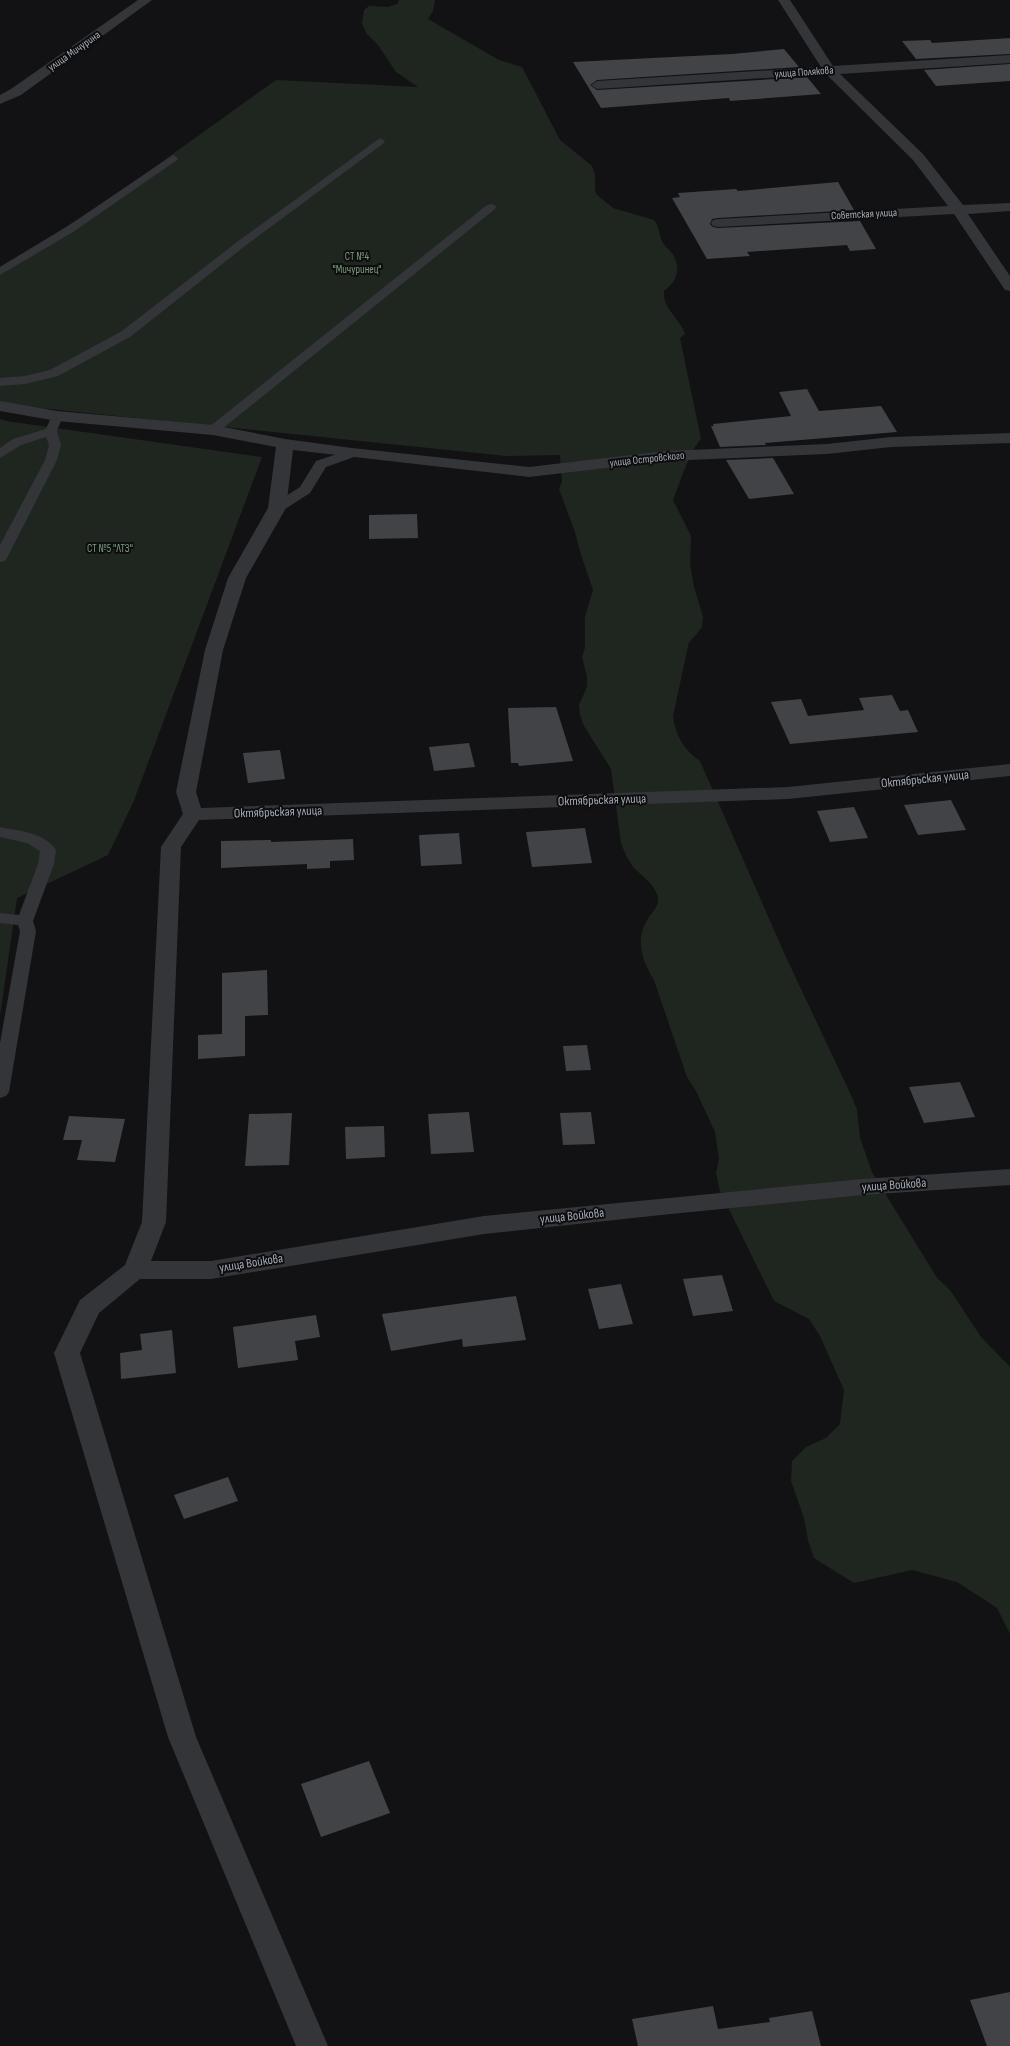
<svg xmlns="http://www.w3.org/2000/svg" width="1010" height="2046" viewBox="0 0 1010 2046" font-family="'Sofia Sans Condensed',sans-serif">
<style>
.green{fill:#1f261f}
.building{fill:#414347}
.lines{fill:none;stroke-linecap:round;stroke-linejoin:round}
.lane{fill:#343539;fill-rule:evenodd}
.street{fill:#343539;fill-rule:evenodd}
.labels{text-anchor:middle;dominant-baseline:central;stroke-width:4;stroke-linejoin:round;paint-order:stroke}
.far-street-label{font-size:11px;fill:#a4aab4;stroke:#0d0d0f}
.far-park-label{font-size:11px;fill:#7c9e7c;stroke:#0d0d0f}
.street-label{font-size:13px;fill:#a4aab4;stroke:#0d0d0f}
</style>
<rect width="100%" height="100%" fill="#121214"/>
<path class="green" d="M399,0H435L433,11L428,19L499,60L522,67L560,140L592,166L595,175V190L597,195L613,208L654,220C660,227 659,236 663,243C666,248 671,251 674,256C681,271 676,282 664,291C662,308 680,319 685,334L680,338L701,439C690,450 679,485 673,500L691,536L690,564L694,587L703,617L702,627L696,635L689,642L673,716C675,735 684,750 700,761L785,955L852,1097L857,1110L860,1138L872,1172L937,1278L950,1290L981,1337L1010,1367V1634L997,1608L957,1582L912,1570L854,1583L814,1558L808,1540L804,1518L791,1481L792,1461L806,1447L826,1438L840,1424L844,1390L820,1336L809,1319L774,1301L720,1191L716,1173L719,1159L715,1132L696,1091L687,1077L654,980C642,960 634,939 649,917C653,911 658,908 658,899C657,886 642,876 634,868C628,860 624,852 621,843L611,769L584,726L580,715L579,705L587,687V677L582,657L585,648V617L593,590L581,555L575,532L559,489L562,482L560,455L506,456L0,404V267L103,204L276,80L418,87L396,72L378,45L366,33L362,23L364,10L369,6L388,7L397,4Z
M0,419L6,421L262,457L133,803L108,855L17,898L0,1016Z"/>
<path class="building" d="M1010,38V54L916,59L902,41L930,40L932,43Z
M784,49L799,67L597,80L590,85L597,90L807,77L821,94L730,101L729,98L601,108L573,62L732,54Z
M1010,64V81L936,86L924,70Z
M838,182L854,210L718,218L712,219L710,224L713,227L718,228L860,221L876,249L850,251L847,245L747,252L750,256L707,259L672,198L680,197L678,193L736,189L738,191Z
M807,389L819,411L881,406L897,432L765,443L766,445L720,447L711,426H714L713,424L791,416L779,392Z
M773,458L794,494L749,499L726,460Z
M417,514L418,538L369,539V515Z
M892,695L900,711L908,710L918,732L790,744L771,702L801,699L808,716L864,710L859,698Z
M556,707L573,761L519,766L518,763H511L508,708Z
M469,743L475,767L434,771L429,747Z
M280,750L285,779L248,783L243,753Z
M951,800L966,830L918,835L904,805Z
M854,807L868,838L830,842L817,811Z
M585,828L592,863L532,867L526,832Z
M459,833L462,864L421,866L419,835Z
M353,839L354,860L330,861V868L307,869V864L221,868V841L271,840V842Z
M267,970L268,1015L245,1016V1056L198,1059V1035L222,1034V973Z
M587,1045L591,1070L566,1071L563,1046Z
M960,1082L975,1117L924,1123L909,1087Z
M469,1112L474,1152L431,1154L428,1114Z
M591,1112L595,1144L563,1145L560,1113Z
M292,1113L289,1165L245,1166L249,1114Z
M69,1116L125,1119L115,1162L77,1160L82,1140H63Z
M384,1126L385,1157L346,1159L345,1127Z
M722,1275L733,1311L693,1316L683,1279Z
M621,1284L633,1324L599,1329L588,1289Z
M516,1296L526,1340L463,1347L462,1339L391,1351L382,1314Z
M316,1315L320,1337L295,1341L298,1360L238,1368L233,1327Z
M172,1330L176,1373L121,1379L120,1353L142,1350L140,1334Z
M228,1477L238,1501L184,1519L174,1495Z
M369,1761L390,1813L321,1837L301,1784Z
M1010,1992V2046H987L970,2000Z
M713,2006L718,2029L770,2022L769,2018L812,2011L821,2046H638L632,2019Z"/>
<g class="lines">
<path class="lane" d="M380,138L385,141L384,143L245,246L130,337L58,376L25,384L0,386V378L25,376L50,370L122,331L237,242Z
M173,155L178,158L177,160L73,232L0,275V267L65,228Z
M491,204L495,205L496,207L495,209L217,433H209L207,430L209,427L487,205Z
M57,412L63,416L57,431L61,445L57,460L7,558L5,561L0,562V545L45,460L49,445L46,437L21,445L0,458V448L13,439L46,429L53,413Z
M352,449L357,450L358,453L357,456L326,467L310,493L282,511H272L270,508L272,505L300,487L316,461Z
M0,827C19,831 44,832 56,850L54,864L33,921L36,931L9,1092L6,1096L0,1098V1043L20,931L18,925L0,923V913L19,915L38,864L40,851L27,843L0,837Z"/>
<path class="street" d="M138,0H152L21,95L0,104V95L11,89Z
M778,0H790L833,66L1010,55V63L840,74L923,154L963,205L1010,203V211L968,214L1010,276V291L1005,290L954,214L718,227L713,226L711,223L713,220L718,219L948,206L913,160L826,74L597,89L591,85L597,81L821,67Z
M0,401L57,411L213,425L285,439L352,448L529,467L666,451L827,444L891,437L1010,433V443L891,447L827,454L666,461L529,477L293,450L286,508L246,578L223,650L196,792L201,808L788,787L1010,764V776L788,799L199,820L181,847L166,1222L151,1261H211L484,1216L863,1179L1010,1169V1185L863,1195L661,1215L484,1234L211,1279H140L99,1313L80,1353L196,1737L328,2046H296L168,1737L54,1353L80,1300L125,1265L142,1222L161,847L183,814L176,792L205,650L228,578L268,508L276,447L213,435L57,421L0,411Z"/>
</g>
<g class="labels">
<g class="far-street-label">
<text transform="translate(74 51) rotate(-35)">улица Мичурина</text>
<text transform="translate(804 72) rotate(-4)">улица Полякова</text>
<text transform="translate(864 214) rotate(-3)">Советская улица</text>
<text transform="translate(647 459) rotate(-6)">улица Островского</text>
</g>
<g class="far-park-label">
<text x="357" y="256">СТ №4<tspan x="357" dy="13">"Мичуринец"</tspan></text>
<text x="110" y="548">СТ №5 "ЛТЗ"</text>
</g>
<g class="street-label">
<text transform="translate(925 779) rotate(-6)">Октябрьская улица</text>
<text transform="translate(602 800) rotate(-2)">Октябрьская улица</text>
<text transform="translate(278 812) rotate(-2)">Октябрьская улица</text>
<text transform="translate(894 1185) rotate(-4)">улица Войкова</text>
<text transform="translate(572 1216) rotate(-6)">улица Войкова</text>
<text transform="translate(251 1263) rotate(-9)">улица Войкова</text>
</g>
</g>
</svg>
